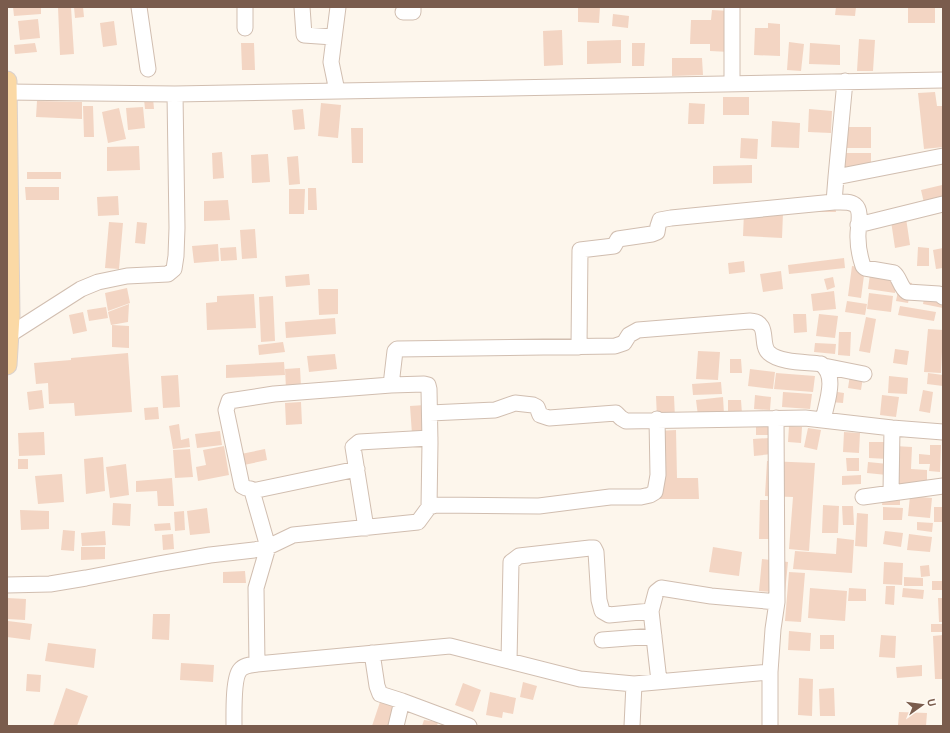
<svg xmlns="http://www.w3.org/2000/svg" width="950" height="733" viewBox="0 0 950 733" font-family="Ubuntu,sans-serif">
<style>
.building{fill:#f3d5c3}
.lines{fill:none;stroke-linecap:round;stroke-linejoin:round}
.minor-casing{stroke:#d1beb0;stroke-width:17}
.major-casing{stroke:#dad1cd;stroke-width:21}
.minor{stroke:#fff;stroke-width:15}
.major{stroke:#fbd9a5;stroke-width:19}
</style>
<rect width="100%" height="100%" fill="#fdf6ec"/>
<path class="building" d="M13,7H41V14L14,16Z
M58,7H71L74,54L60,55Z
M74,7H83L84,17L75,18Z
M578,7H600L599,23L578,22Z
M836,7H856L855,16L835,15Z
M908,7H935V23H908Z
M712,10L730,11V52L710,51V44H690L691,20H711Z
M613,14L629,16L628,28L612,26Z
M38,19L40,38L20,40L18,21Z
M114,21L117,45L103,47L100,23Z
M768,23L780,24V56L754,55L755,28H768Z
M562,30L563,65L544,66L543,31Z
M859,39L875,40L873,71H857Z
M621,40V63L587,64V41Z
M789,42L804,44L801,71L787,70Z
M35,43L37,52L15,54L14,45Z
M241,43H254L255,70H242Z
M632,43H645L644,66H632Z
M810,43L840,45V65L809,64Z
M672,58H702L703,75L672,76Z
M935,92L937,106H943V147L924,149L918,93Z
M723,97H749V115H723Z
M153,98L154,109H145L144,99Z
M37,101L82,102V119L36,117Z
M321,103L341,105L338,138L318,136Z
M689,103L705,104L704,124H688Z
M83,106H93L94,137H84Z
M143,107L145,128L128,130L126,108Z
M119,108L126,139L108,143L102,112Z
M303,109L305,129L294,130L292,110Z
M809,109L832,111L831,133L808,132Z
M772,121L800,123L799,148L771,147Z
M845,127H871V148H846Z
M351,128H363V163H352Z
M741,138L758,139L757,159L740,158Z
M139,146L140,170L107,171V147Z
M222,152L224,178L213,179L212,153Z
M843,153H871V172H844Z
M268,154L270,182L252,183L251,155Z
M298,156L300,184L289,185L287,157Z
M752,165V183L713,184V166Z
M27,172H61V179H27Z
M942,185L943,199L924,203L921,190Z
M25,187H59V200H26Z
M308,188H316L317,210H308Z
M289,189H305L304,214H289Z
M118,196L119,215L98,216L97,197Z
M228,200L230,220L204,221V201Z
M819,202L835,203L836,212H819Z
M744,212L783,213L782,238L743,236Z
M906,218L910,245L895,248L891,221Z
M109,222L123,223L119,269L105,268Z
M137,222L147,223L145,244L135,243Z
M255,229L257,258L242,259L240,230Z
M218,244L219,261L194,263L192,246Z
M236,247L237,260L221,261L220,248Z
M918,247L929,248V266H917Z
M943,248V268L936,269L933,250Z
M844,258L845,268L789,274L788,265Z
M744,261L745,272L729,274L728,263Z
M852,266L865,268L861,298L848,296Z
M871,267L897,270L895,293L868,289Z
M781,271L783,289L763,292L760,274Z
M309,274L310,285L286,287L285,276Z
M833,277L835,287L827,290L824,279Z
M900,281L912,283L908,303L896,301Z
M127,288L130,303L108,311L105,293Z
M926,288L943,292V308L923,304Z
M318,289H338V314L319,315Z
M834,291L836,309L813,311L811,294Z
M869,293L893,296L891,312L867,309Z
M254,294L256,328L207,330L206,303L217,302V296Z
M273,296L275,341L261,342L259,297Z
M847,301L867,304L865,315L845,312Z
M129,304L128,322L111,325L108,312Z
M900,306L936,312L934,321L898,315Z
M106,307L108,318L89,321L87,310Z
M83,312L87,331L73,334L69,315Z
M793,314H806L807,332L794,333Z
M819,314L838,316L835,338L816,336Z
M866,317L876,319L870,353L859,351Z
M335,318L336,334L286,338L285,322Z
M112,325L129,326V348L112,347Z
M928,329L943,330L941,373L924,372Z
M839,332H851L850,356L838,355Z
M283,342L285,352L259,355L258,345Z
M815,343L836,344L835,354L814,352Z
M895,349L909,351L907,365L893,363Z
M698,351L720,352L718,380L696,379Z
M128,353L132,412L75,416L74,403L49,404L48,383L36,384L34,363L71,360V358Z
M335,354L337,369L309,372L307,356Z
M730,359H741L742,373H730Z
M284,362L285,375L226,378V365Z
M300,368L301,387L286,388L285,369Z
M750,369L775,372L773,389L748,386Z
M776,373L815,376L813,392L774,389Z
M928,373L943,375V386L927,384Z
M178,375L180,407L163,408L161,376Z
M850,375L863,377L861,390L848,388Z
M889,376L908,378L907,394L888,393Z
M721,382L722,394L693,395L692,384Z
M42,390L44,408L29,410L27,392Z
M923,390L933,392L930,413L919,411Z
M831,391L844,393L843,403L830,402Z
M783,392L812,394L810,409L782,407Z
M755,395L771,397L770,410L754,409Z
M882,395L899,397L896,417L880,415Z
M656,396H674L675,418H657Z
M723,397L724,414L698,416L696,400Z
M728,400H741L742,414H728Z
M301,402L302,424L286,425L285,403Z
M425,405L426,433L412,434L410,406Z
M158,407L159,419L145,420L144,408Z
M179,424L181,440L189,438L190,447L173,449L169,426Z
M756,426H774V435H756Z
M789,426L802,427L801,443L788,442Z
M808,428L821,430L817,450L804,447Z
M676,430L677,478H698L699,499H660L658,431Z
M220,431L222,445L197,448L195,434Z
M44,432L45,455L19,456L18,433Z
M844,432L860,433L859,453L843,452Z
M770,438L772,454L754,456L753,439Z
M869,442H889L888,459L869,458Z
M930,445H941L940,472L929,471L930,464H919V454L930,455Z
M224,446L229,475L198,481L196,467L206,465L203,450Z
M895,446L912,447L911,469L927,470V485L894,484Z
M190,449L193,477L175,478L173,450Z
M265,449L267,460L244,465L241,454Z
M103,457L105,491L86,494L84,459Z
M846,458H859V471H847Z
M18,459H28V469H18Z
M767,461L815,463L809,551L789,549L793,497L765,496Z
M868,462L888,464L887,475L867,473Z
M126,464L129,495L110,498L106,467Z
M62,474L64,502L38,504L35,476Z
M861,475V484L842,485V476Z
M172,478L174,506H158L157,491L136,492V481Z
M910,496L932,498L930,518L908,516Z
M883,498H900V505H882Z
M760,500H771L770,539H759Z
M113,503L131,504L130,526L112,525Z
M823,505L839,506L838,533H822Z
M842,506H853L854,525H843Z
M883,507L903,508L902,520H883Z
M934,507H943V522H934Z
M207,508L210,533L190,535L187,511Z
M20,510L49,511V529L21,530Z
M184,511L185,530L175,531L174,512Z
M857,513L868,514L867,547L855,546Z
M917,522L933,523L932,532L917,530Z
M170,523L171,530L155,531L154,524Z
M63,530L75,531L74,551L61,550Z
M105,531L106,545L82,546L81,533Z
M885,531L903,533L901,547L883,544Z
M173,534L174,549L163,550L162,535Z
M909,534L932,537L930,552L907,550Z
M837,538L854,540L852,573L793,569L795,551L836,554Z
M81,547H105V559L81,560Z
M713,547L742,552L739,576L709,572Z
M762,559L788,562L785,593L759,591Z
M884,562L903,563L902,585L883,584Z
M929,565L930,576L921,577L920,566Z
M245,571L246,583H223V572Z
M789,572L805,573L801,622L785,621Z
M904,577L923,578V586H904Z
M932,581H943V590H932Z
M886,586H895L894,605L885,604Z
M810,588L847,591L845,621L808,618Z
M849,588L866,589V601H848Z
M903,588L924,590L923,599L902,597Z
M7,598L26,599L25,620L7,619Z
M938,598H943V622H939Z
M153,614H170L169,640L152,639Z
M8,621L32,624L30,640L7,637Z
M931,624H943V632H931Z
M789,631L811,633L810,651L788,650Z
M820,635H834V649H820Z
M881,635L896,636L895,658L879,657Z
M943,635V679H935L933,636Z
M48,643L96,649L94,668L45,661Z
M181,663L214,665L213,682L180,680Z
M922,665V676L897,678L896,667Z
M27,674L41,675L40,692L26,691Z
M799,678L813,679L812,716L798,715Z
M523,682L537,686L533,700L520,697Z
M463,683L481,690L473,712L455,705Z
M66,688L88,696L77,726H53Z
M834,688L835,716H820L819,689Z
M490,692L516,698L513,714L503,712L502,718L486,715Z
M381,699L399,704L392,726H372Z
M899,712L927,713L926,726L898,725Z
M424,720L438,722L437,726H422Z"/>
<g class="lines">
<defs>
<path id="minor" d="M139,7L148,69
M245,7V28
M302,7L304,35L333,37
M403,12H413V7
M732,84V7
M337,91L331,62L338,7
M7,92L175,94L943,80
M836,177L845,81
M834,202L836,177L943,156
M858,225L943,204
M9,335L81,289L98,282L127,276L168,274L174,269L176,256L177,228L175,94
M579,347L580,250L614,246L618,239L652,234L657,232L658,226L660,220L671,218L834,202C840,202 850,201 855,205C863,211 857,230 858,238C858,247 860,257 863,266L865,268L894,273C900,278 900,287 907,292L939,294L943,297
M824,366L864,374
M391,385L424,384L428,385L429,389L430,443L429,507
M430,413L495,410L515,403L533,405L537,407L540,415L549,418L616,413L621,418L626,421L805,418L892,428L943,432
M252,491L357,469
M891,492L892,428
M863,497L943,486
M366,528L353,447L359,442L430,438
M7,585L50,584L86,578L158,564L210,555L254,550L268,547L293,535L418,522L429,507L436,505L539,506L610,497H641L650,495L655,492L658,475L657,419
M602,640L654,636
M372,653L377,686L380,694L402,701L396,726
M509,661L511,562L519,556L590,548H594L596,552L599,600L602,611L609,615L651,611
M257,664L256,588L268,547L252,491L251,489L246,488L242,486L226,410L229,401L274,394L391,385L395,351L397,349L615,346L624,343L629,335L638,330L750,321C771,322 759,344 769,353C780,363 806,362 821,364C838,375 826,404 823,420
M659,681L651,611L656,592L661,588L711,596L777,602
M402,701L469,726
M234,726C234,715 233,678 240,670C244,665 251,665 257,664L450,646L580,679L634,684
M632,726L634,684L770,672L773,629L777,602L776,418
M770,726V672"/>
<path id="major" d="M7,81L10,316L7,365"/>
</defs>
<use href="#minor" class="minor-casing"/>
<use href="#major" class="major-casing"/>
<use href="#minor" class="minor"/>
<use href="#major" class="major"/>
</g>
<rect width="950" height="733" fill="none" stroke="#7a5c4d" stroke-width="16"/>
<g transform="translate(922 705) rotate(76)" stroke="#fffaf3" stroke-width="3" paint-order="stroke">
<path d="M0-3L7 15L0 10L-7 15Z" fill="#7a5c4d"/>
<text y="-6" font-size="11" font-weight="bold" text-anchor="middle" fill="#7a5c4d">U</text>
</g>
</svg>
